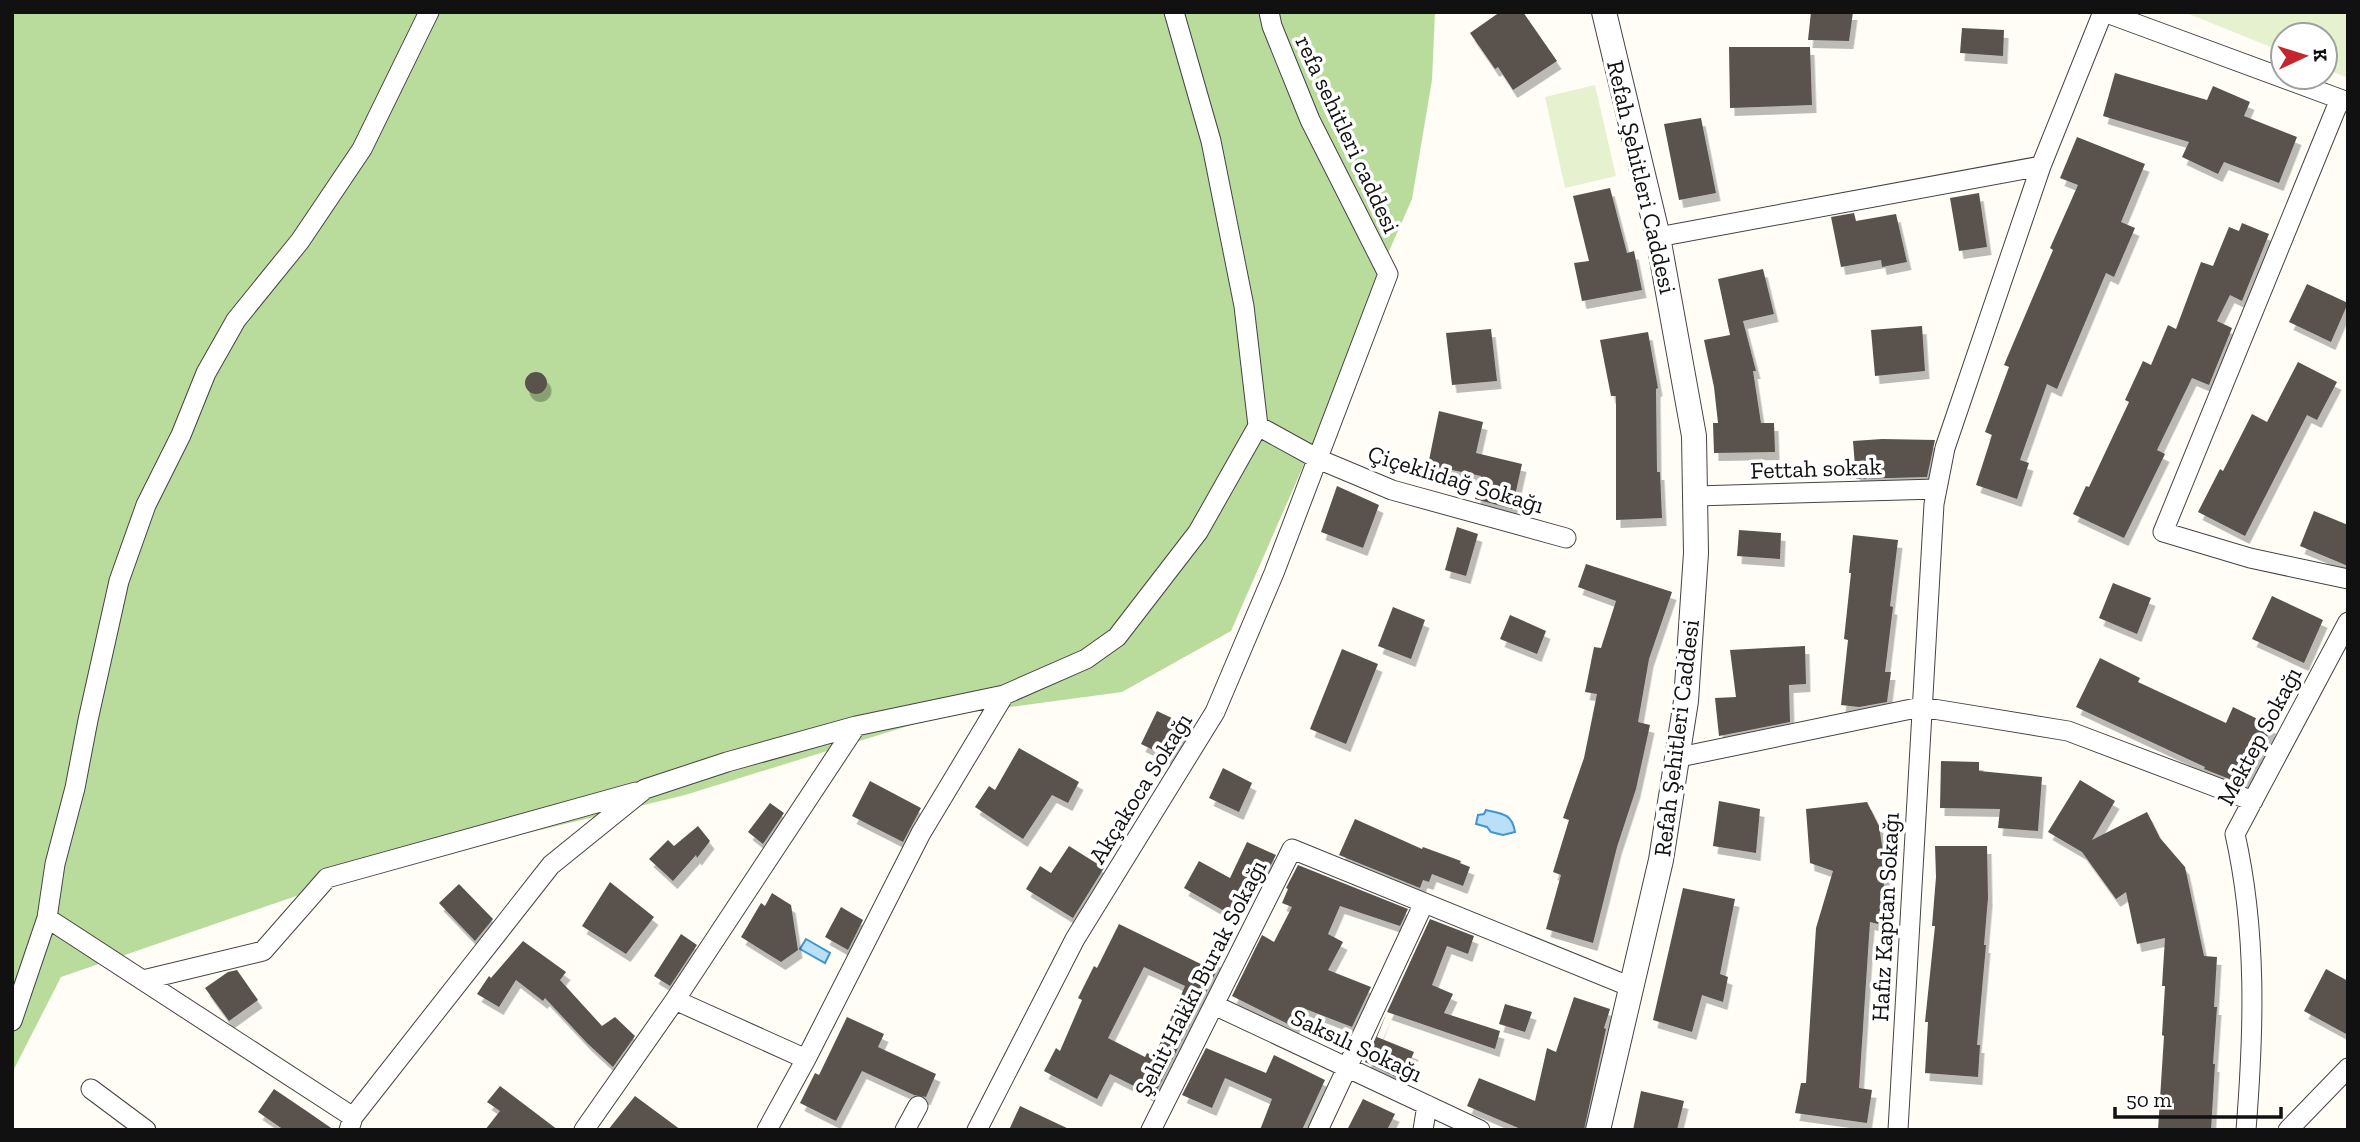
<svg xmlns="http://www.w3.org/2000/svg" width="2360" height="1142" viewBox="0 0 2360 1142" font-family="'Zilla Slab',serif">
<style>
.forest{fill:#b9dc9c}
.pitch{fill:#e6f2cf}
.water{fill:#b9e0f7;stroke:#3f96cf;stroke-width:2}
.building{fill:#5a524d;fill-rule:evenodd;filter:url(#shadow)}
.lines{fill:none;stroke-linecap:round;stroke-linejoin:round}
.minor-casing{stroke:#444;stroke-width:21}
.tertiary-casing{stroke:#444;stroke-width:26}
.minor{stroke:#fff;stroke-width:19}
.tertiary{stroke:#fff;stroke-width:24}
.labels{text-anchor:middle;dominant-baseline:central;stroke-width:7;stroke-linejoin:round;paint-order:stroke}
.street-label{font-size:24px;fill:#111;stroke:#fff}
</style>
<defs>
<filter id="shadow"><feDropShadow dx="4.5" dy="8" stdDeviation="0" flood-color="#0004"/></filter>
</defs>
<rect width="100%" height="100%" fill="#fffdf5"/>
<path class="forest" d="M12,12H1435L1432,80L1412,199L1375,283L1329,407L1231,631L1122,692L937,717L685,795L366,872L61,977L12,1073Z"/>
<path class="pitch" d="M2184,12H2348V74L2346,77L2325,69V35H2283V52Z
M1595,85L1616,176L1565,188L1545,97Z"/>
<path class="water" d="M1486,810C1502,814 1512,813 1515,832L1503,835L1491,832L1487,827L1476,824L1478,815L1484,814Z
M806,939L830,953L825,963L800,949Z"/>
<path class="building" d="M1500,12H1523L1557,61L1513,90L1498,67L1495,69L1470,33Z
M1811,12H1853L1849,41L1808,40Z
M1962,28L2004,30L2003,56L1960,53Z
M1729,47H1810L1812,105L1730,108Z
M2115,73L2207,100L2213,86L2250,102L2244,116L2297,137L2279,183L2224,162L2218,174L2182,157L2189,142L2103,116Z
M1701,118L1716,193L1679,200L1664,124Z
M2077,137L2145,164L2121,222L2135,228L2114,277L2106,273L2057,389L2047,384L2020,460L2029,463L2017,499L1976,485L1992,435L1985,432L2009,367L2004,365L2053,250L2050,248L2078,185L2060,178Z
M1610,188L1627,253L1634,251L1642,290L1582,301L1574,263L1589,261L1573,196Z
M1979,193L1987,247L1959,251L1950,198Z
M1854,213L1856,221L1896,214L1907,262L1882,267L1881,260L1841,267L1831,217Z
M2242,223L2269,234L2242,301L2230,295L2217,321L2232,328L2209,385L2192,378L2157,450L2165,454L2124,538L2073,514L2086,486L2089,487L2129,402L2125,400L2143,361L2151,365L2168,325L2176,329L2201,262L2213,266L2229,227L2239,231Z
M1763,269L1774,314L1743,321L1756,371H1753L1761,423H1774L1775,452L1714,453L1713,423H1718L1714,387L1704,340L1730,335L1718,279Z
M2307,284L2348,303L2331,342L2289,322Z
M1922,326L1925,371L1875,376L1871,330Z
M1491,329L1497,381L1452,385L1446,333Z
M1648,332L1658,388L1656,389L1657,472H1660L1662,518L1616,520V396H1611L1600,340Z
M2298,362L2337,382L2317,420L2307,415L2245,536L2198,512L2220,469L2223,471L2252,414L2267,422Z
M525 383a11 11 0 1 1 22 0a11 11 0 1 1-22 0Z
M1439,411L1483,422L1476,453L1522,464L1512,509L1475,499L1481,476L1428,465Z
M1882,439L1935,440L1927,477L1856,479L1853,441Z
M1337,486L1379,505L1363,548L1321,532Z
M2314,511L2348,525V566L2300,546Z
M1457,527L1478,534L1466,576L1445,570Z
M1739,530L1781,533L1780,559L1737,556Z
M1853,535L1898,540L1890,606L1893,607L1885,672H1891L1887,702L1859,707L1841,705L1848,640L1844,639L1851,573H1849Z
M1586,564L1672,592L1649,659L1638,722L1650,725L1636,789L1617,847L1593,943L1546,929L1561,875L1553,872L1569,820L1563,818L1584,758L1597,694L1585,692L1594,647L1601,648L1616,601L1578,587Z
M2113,583L2151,598L2137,634L2099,618Z
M2272,596L2323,620L2304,663L2252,639Z
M1393,607L1425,620L1411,659L1378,646Z
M1510,615L1546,631L1537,654L1500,639Z
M1805,646L1806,684L1789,685L1790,722L1719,736L1715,698L1736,697L1730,650Z
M1342,649L1378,664L1346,744L1310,729Z
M2100,658L2140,678L2138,682L2226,723L2233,707L2272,726L2246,782L2235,777L2232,780L2204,769L2205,767L2076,707Z
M1157,711L1191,727L1172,759L1141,744Z
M1019,748L1079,782L1068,803L1052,795L1023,839L975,807L989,786L995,790Z
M1941,761L1979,762V771L2042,777L2038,831L1998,828L2000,809L1940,808Z
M1223,768L1252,783L1239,812L1209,798Z
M2080,780L2115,801L2092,840L2147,812L2160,838L2185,867L2204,956L2217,957L2214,1007H2217L2213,1064H2215L2211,1130H2158L2164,1036L2162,1035L2165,986H2162L2165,938L2137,944L2126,892L2116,899L2082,852L2048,832Z
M870,781L921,808L903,842L852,816Z
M1719,801L1760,809L1756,853L1713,846Z
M1867,802L1879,826L1886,871L1878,924L1870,922L1859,1088L1872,1090L1867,1123L1795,1113L1801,1083H1806L1816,928L1833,871L1810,863L1806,809Z
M770,803L784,813L763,844L748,832Z
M1355,819L1422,849L1423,847L1461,861L1460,863L1470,867L1463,886L1432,874L1429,882L1423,880L1420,888L1339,855Z
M698,826L710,841L697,858L696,855L673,881L649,859L668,840L674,846Z
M1247,842L1276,855L1264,878L1255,874L1233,916L1184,888L1199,861L1230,878Z
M1069,846L1104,868L1073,918L1026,889L1040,866L1051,873Z
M1935,846H1987L1988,898L1984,945H1986L1977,1045H1980L1978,1077L1925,1073L1928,1022H1925L1935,926H1932L1936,877Z
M1298,865L1408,909L1400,926L1340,906L1328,934L1343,942L1328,970L1371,987L1352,1027L1303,1008L1294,1027L1232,996L1262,935L1274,942L1292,907L1282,903L1288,889L1286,888Z
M610,882L654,917L626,954L582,926Z
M459,884L493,919L475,941L439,903Z
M1683,888L1735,899L1720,974L1728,977L1723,1002L1702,995L1692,1032L1653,1020Z
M772,893L791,905L798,950L781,962L741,937L761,903L765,906Z
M841,907L863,920L848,950L825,937Z
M1430,919L1474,936L1468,954L1447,946L1432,985L1453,994L1444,1013L1500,1031L1495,1049L1387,1012Z
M1119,924L1207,967L1213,958L1221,962L1154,1096L1110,1074L1097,1099L1044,1071L1056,1048L1060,1051L1082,1000L1078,998L1094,966L1097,968ZM1144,967L1185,986L1154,1057L1147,1053L1145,1057L1108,1038Z
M681,934L697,945L670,986L654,976Z
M523,941L566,972L560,980L602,1026L615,1017L635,1036L613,1067L587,1043L545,998L543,1001L516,980L499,1007L477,994L489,976L491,978Z
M2326,969L2348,981V1035L2304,1011Z
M237,970L258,1000L229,1021L205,988L228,972Z
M1574,997L1610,1009L1604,1028L1606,1029L1584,1130H1523L1467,1106L1479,1078L1535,1101L1547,1048L1556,1052Z
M1505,1004L1532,1012L1525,1032L1499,1024Z
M1387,1012L1377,1037L1414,1052L1402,1080L1365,1062Z
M847,1017L884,1034L878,1047L936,1074L926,1097L914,1095L862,1071L836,1121L800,1103L815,1073L819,1075Z
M1206,1048L1266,1073L1274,1055L1325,1080L1302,1130H1260L1272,1099L1225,1078L1212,1108L1182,1095Z
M500,1086L558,1130H485L500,1111L487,1102Z
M274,1089L308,1112L334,1130H284L258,1112Z
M1641,1091L1684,1101L1677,1130H1633Z
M635,1096L681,1130H608Z
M1363,1099L1395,1114L1387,1130H1347Z
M1020,1106L1071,1130H1009Z"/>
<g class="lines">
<defs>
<path id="minor" d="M2104,12L2348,102
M2340,99L2163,532L2250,558L2348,579
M1658,237L2041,166L2103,12
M1258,426L1318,459L1392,490L1566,538
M1696,496L1937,489
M1675,758L1921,707L2068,731L2253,801
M47,918L353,1117
M143,980L263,951L327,878L636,792
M675,1000L806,1059
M1214,1005L1480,1130
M12,1021L47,918L55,864L75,788L88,720L119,581L146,505L181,435L206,373L236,320L300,241L362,149L429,12
M91,1089L146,1130
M349,1130L353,1117L551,865L645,789L727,762L856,726L1004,695L1086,659L1117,637L1198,532L1258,426L1244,306L1211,141L1174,12
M584,1130L675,1000L856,726
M767,1130L806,1059L921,833L1004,695
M905,1130L918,1106
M977,1130L1075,939L1215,712L1274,573L1388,274L1310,120L1272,26L1269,12
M1151,1130L1292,849L1631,987
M1318,1130L1424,903
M1423,1130L1427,1105
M1898,1130L1934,504L1945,448L2041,166
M2246,1130C2254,1030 2257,932 2235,834L2348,622
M2288,1130L2348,1068"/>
<path id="tertiary" d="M1598,1130L1661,860L1686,701L1696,553L1694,436L1658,237L1604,12"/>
</defs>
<use href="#minor" class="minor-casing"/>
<use href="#tertiary" class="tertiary-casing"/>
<use href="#minor" class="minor"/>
<use href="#tertiary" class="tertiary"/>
</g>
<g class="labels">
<g class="street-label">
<text transform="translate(1348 134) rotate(65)">refa sehitleri caddesi</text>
<text transform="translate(1642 177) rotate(77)">Refah Şehitleri Caddesi</text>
<text transform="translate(1816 468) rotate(-2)">Fettah sokak</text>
<text transform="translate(1456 479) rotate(17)">Çiçeklidağ Sokağı</text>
<text transform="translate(2259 736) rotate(-62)">Mektep Sokağı</text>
<text transform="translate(1676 738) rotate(-83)">Refah Şehitleri Caddesi</text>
<text transform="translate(1140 788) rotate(-58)">Akçakoca Sokağı</text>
<text transform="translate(1885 917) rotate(-87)">Hafız Kaptan Sokağı</text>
<text transform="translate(1200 978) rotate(-63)">Şehit Hakkı Burak Sokağı</text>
<text transform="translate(1357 1045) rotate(25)">Saksılı Sokağı</text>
</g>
</g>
<rect width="2360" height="1142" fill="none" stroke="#111111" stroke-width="28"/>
<g transform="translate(2304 56) rotate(86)"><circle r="33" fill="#ffffff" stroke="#a0a0a0" stroke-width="2"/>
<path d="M0-5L12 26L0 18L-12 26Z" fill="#c4262e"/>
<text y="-10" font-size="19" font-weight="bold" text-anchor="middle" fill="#111111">K</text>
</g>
<path d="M2115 1107v10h166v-10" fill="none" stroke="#111111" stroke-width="3.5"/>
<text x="2126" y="1107" font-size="21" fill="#111111" stroke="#ffffff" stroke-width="5" paint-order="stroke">50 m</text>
</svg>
